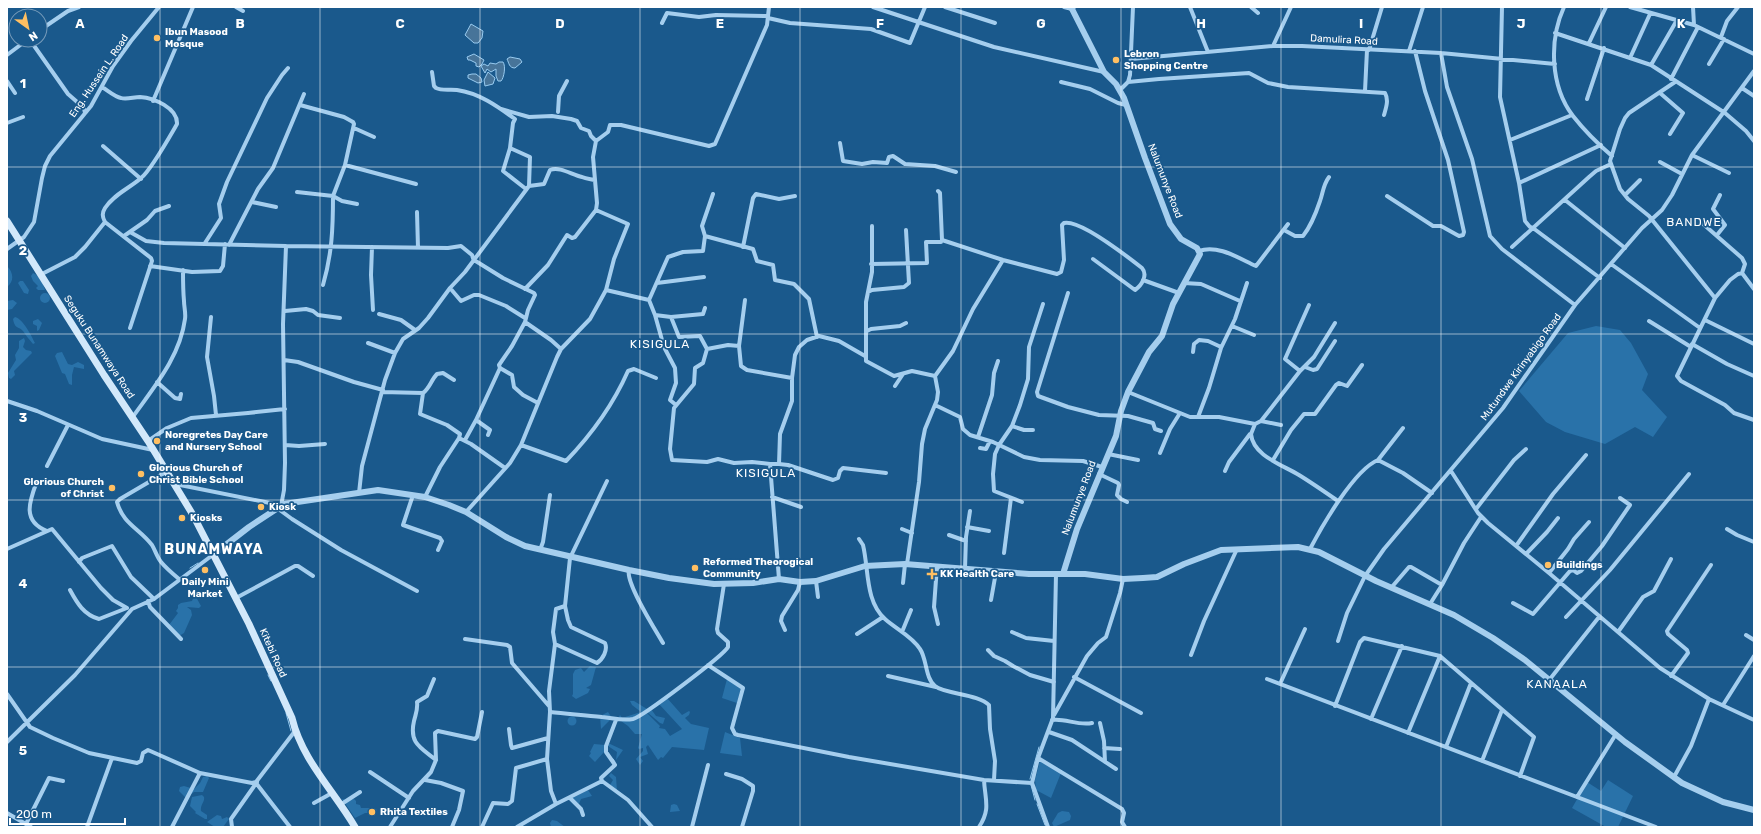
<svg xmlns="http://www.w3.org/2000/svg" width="1761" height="834" viewBox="0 0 1761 834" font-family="Rubik,sans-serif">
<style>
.green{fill:#2972a9}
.water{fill:#477499;stroke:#98cbf0}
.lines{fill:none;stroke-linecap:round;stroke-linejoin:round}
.stream{stroke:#98cbf0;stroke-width:1}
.minor{stroke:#a5ceee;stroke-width:4}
.tertiary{stroke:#a5ceee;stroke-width:6}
.secondary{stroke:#d2e8fa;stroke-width:7}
.grid{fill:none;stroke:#fff;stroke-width:1;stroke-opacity:0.55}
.poi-dot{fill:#ffbf62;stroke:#1a598c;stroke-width:1.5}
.labels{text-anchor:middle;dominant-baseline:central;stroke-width:3.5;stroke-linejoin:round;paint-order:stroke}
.poi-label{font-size:10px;font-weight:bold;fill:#fff;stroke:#1a598c;text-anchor:start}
.street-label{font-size:10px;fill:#fff;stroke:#1a598c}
.quarter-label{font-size:12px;letter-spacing:1px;fill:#fff;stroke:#1a598c}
.district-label{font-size:14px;font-weight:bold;letter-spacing:1px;fill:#fff;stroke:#1a598c}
.grid-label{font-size:13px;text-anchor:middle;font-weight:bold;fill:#fff;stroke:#1a598c;stroke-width:3.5;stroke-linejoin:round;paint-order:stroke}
</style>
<rect width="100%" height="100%" fill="#1a598c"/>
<path class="green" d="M7,266C13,272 15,281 7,287Z
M33,273C40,276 43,283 45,290H38L36,288L38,286L33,281L31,276Z
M20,281H23L29,290L28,294L24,293L18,283Z
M40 298a5 5 0 1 1 10 0a5 5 0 1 1-10 0Z
M13,300L17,303L12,309L7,310V301Z
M15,317C23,319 31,335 35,343L33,344C30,340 26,336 23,331C19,326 15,330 13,319Z
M38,319L42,323L39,330L37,331V326L33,324V321Z
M1596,326L1620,330L1631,343L1648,374L1642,390L1667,417L1653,437L1635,427L1605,444L1565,432L1546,422L1519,391L1568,333Z
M24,338L25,341L23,347L26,350L31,351L32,353L14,371L15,375L11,379L9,378L8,373L16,360L15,355L19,348V341Z
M62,352L68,364L72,365L78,362L84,365V369L74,367L72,375V385L69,384L65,374L62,373L55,356L57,353Z
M194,596L196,597L201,606L199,608L187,607L191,610L192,615L184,633L179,636L169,625L178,613L176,611L178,608V605L181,603L192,601Z
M590,666L596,667L591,685L586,688L590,689L588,693L576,699L572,696L573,694V674L575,670L581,668L584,672Z
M727,679L741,688L737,703L722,698Z
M667,698L682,715L689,711L690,712L689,715L685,718L691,724L709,728L704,750L672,747L663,758L661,757L658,760L648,745L646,747L648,754L640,757L643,761L640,765L636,759L643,751V748L639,749L638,748L642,734H635L628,726L621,721L646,712L660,726L659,728L665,729L670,736L682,729L659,704Z
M630,701H634L647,709L637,717L618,719L620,715L622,718L641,712L632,705Z
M651,709L656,716L665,718L663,724L660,723L647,712Z
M608,712L612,718L601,729L600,716Z
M567.5 721a4.5 4.5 0 1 1 9 0a4.5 4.5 0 1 1-9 0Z
M725,732L740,738L742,756L720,753Z
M608,743L623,750L616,760L617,752L608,746Z
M594,744L605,745L604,752L595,762L589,756L591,753L590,752Z
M1040,761L1061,773L1051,798L1036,790L1035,780Z
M611,773L616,777L617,791L610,785L613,780L609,776Z
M207,776L209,778L203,792H194L186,798L179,791L180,787L184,786L194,789L200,783L203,777Z
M1608,780L1633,796L1618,827H1606L1572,808L1587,782L1601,791Z
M588,790L592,796L581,799L579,804L572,798Z
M202,795L204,797C205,802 200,805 201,811L207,815V819H205L195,813L196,812L190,806L192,797Z
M342,799L349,800L354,799L356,801V804L360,805L361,808H374L377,810L374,813H365L355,818Z
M674,804L677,805L680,811L670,812L671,805Z
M1062,811L1069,812L1071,816L1070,820L1054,827L1052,823L1058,813Z
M217,815L221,816L222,819L227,817L229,819L223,827H215L207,822Z
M552,820L557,821L565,827H551L550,823Z"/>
<path class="water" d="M471,24L483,31L482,38L478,43H474L465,35Z
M474,54L484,60L482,64L479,67L476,66V63L470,60H468L467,57Z
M510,57L520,59L522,62L515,68C509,68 509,63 507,59Z
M499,62H503C506,66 504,78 501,81H498L496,76V69L491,72L487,69L485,73L481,66L484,64L488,66L490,63L496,64Z
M488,72L495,78L493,84L485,86L484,80Z
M472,74H476L481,78L482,82L478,83L468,78V75Z"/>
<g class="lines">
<path class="stream" d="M190,568L198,563
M268,675L271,681
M286,713L291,731
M613,759L615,762
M1030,779L1039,747
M1031,785L1035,800
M1037,804L1045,825"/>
<path class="minor" d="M236,7L243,11
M873,7L994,47L1104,72
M945,7L995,23
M1064,7L1072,9
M1190,7L1208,52
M1251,7L1258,13
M1502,7L1500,97L1519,183L1525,221L1530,227L1533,228L1600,278
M1564,7C1549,40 1550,86 1573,116C1584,130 1598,144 1612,156
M1630,7L1694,25L1754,54
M1693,7L1694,25
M768,18L790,23L871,29L910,43L925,7
M662,23L667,13L699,17L716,15L768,16
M40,30L68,11L79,7
M1555,33L1651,65L1725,113L1746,131L1754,141
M1721,37L1727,21L1738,7
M30,40L68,94L84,108L85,113
M1589,43L1606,7
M1273,46L1291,7
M1369,50L1382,7
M1409,51L1423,7
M1441,53L1447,87L1472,159L1490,236L1502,249L1575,305
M7,55L27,40
M1630,58L1650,14
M1131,59L1273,46H1302L1441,53L1555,64
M1709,64L1724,39
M1651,65L1677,20
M432,72L434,86L436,88C442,91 450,89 457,90C479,93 497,106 515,119L513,123L510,148L503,171L526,189
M1671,79L1698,27
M7,81L15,93
M1061,82L1090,89L1118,103L1126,105
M1128,82L1159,79L1249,73L1268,83L1288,87L1385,93C1389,100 1386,108 1384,115
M1675,82L1629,113L1625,118L1620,129L1610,161L1620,189L1628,199L1649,216L1715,298
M102,87C107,90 115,97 121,98C126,100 134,97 140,97C154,98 178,108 177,124C170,136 151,170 141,178C130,188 114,194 105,208C102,213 102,216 105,222L151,258L152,261L130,328
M1742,88L1754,96
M1120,90L1128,82L1130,75L1133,7
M1365,91L1367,50
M1660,93L1683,113L1670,134
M1587,99L1604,48
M153,101L193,7
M501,109L529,117L552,116L571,119L577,121L581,128L589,131L591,136L596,141L593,157L597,203L596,210L575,237L572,238L567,235L548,265L525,289
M558,112L559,96L567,81
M7,123L23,117
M354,128L374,137
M1510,140L1572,115
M596,141L608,132L610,125H621L709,146L715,144L767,25L769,7
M840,143L843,161L862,164L873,162L887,163L889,157L893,156L905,164L935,166L956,172
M103,146L141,179
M510,148L530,157L529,186
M1692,155L1729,173
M1660,162L1682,174
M345,165L416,184
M1519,183L1601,145
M938,191L940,193L942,240L1003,260L1057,274L1061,272L1064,260L1062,225L1064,223C1079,219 1128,257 1142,268C1148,275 1142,285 1135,290L1093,259
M297,192L333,196L345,165L354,124L353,122L344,117L300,105
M713,194L702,226L705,236L753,249L757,261L773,265L775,280L794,284L809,299L817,337
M1625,195L1640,180
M1387,196L1433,226H1441L1459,236L1463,235L1464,232L1448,160L1425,91L1415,51
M1565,200L1625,248
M252,202L276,207
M417,212L418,248
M1702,223L1742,258L1745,264L1742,273
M872,226V272L866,302V361L894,376L912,371L935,376
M1284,230L1295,236H1303C1311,226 1316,213 1320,201C1323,193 1323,185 1329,177
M130,232L146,241L164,243L286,246L448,248L461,246L472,255L474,261
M1717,235L1725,225L1713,209L1720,195
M124,236L147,220L155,211L169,206
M705,236L703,251L683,252L668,257L649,300L655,315L671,317L679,337L700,336L707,349L728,345L739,346
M205,243L221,218L219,204L227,182L267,98L282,75L288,68
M229,245L258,189L273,168L304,94
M372,247L371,275L373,310
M743,247L753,198L756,194L779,199L795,196
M1512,247L1589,177L1596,171L1611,164
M7,249L24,237L34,222L42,178L45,166L50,156L91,106L113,66L131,41L159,7
M1199,251C1218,244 1240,259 1256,266L1288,224
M474,260L503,278L534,293L535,295L528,310L525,322L551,340L561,349
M871,264L927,263L926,242H941
M1611,264L1700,328
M150,266L192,272L220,271L223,266L225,244
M40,275L75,257L85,247L105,222
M1143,280L1179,293
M657,283L704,277
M1184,283L1201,284L1240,301
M323,285C332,254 333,228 333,196L342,201L357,204
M1754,289L1742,273L1738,274L1730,280L1715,298L1677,376L1681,381L1725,405L1734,413L1754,420
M606,290L649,300
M868,292L872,290L904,287L909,283L906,230
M1068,293L1037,392L1038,396L1068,407L1099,415L1128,416L1153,423L1155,429L1161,431
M745,300L739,346L741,366L747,370L792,378
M285,311L306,309L313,311L318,315L340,318
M379,314L401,320L415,330
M655,315L664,347L675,368L676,383L670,400L676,405
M211,317L207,357L214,396L216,415
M671,317L703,314L705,308
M525,318L506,306L479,295H474L461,301L450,288L465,272L529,186L544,184L550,170C560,166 572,175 582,177C586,179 591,179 595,180
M1705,320L1754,344
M1649,321L1691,347
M525,322L512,346L499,365L500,368L512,375L514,387L523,395L538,403
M1232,326L1254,335
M867,331L871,329L900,326L906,323
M368,343L395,353
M1692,344L1727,364L1754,376
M707,349L703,363L695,368L694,384L674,408L670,449L672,460L707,462L718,459L734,463L752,462L770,464
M1193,352L1194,344L1199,340L1208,341L1221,347
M284,360L298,362L354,382L383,390
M1305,367L1313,370L1317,369L1335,341
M1300,371L1285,359L1309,305
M157,382L175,398L180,399L181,394
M895,386L903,374
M382,392L423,393C430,388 431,380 437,374L443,373L454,380
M1128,392L1190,417H1219L1255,424
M423,393L420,414L447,425L460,434L459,438
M7,401L37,411L102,439L153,450
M935,405L960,417L963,429L970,435L993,442L1024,457L1040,460L1083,461L1102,467
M1198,417L1209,388L1221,348L1235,319L1247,283
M132,418C154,387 180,357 185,319C186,313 184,307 184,301C183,291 183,280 183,270
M1261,421L1300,371L1314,357L1335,323
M1281,425L1261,421L1255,424L1251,434C1253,456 1283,465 1299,475C1312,483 1325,492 1338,501
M1012,426L1024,430H1033
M488,435L490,430L476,420L500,368
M978,437L992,395L994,373L998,361
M465,440L476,420
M148,441L167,428L191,418L248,413L285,409
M285,445L299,446L325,444
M521,445L566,461C592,434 613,405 628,371L634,369L656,378
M980,448L986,449L990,441
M1160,453L1170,429L1180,413
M1108,454L1138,460
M1273,460L1291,430L1304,414H1315L1336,385L1339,383L1347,386L1362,365
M1378,460L1403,428
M779,464L788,465L833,480L838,478L840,471L843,468L886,473
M47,466L68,425
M1225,471L1229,462L1250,434
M1451,471L1478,513L1488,523L1549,573L1660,668L1709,699L1754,720
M166,472L120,499L117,502C123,524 139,528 152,545C155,550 157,557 161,562C166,568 173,574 179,579
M1099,474L1118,483L1119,485L1117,495L1121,499L1127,502
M37,481C30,500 21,521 47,531
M175,484L270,503L281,506L284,490L285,463L283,324L286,246
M359,493L362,466L385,380L395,353L403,339L419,328L428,318L450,288
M413,495L403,525L440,538L442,541L438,550
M425,497L440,467L459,438L471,444L505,468
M772,497L801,507
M1022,502L994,491L993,474L995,454L999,445L1012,426L1020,405L1028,379L1029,347L1043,304
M277,508L292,519L341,550L417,591
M1476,509L1514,460L1526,449
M466,512L510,463L521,445L557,357L561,349L590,319L600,301L606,290L614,259L628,224L596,210
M967,527L989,531
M902,529L912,533
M1727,529L1737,535L1754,542
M949,535L966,541
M859,539L863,545C869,570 865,601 885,619C896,629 912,636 920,649C927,659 925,678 935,686C944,694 979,694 989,705L990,729L995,761L994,780
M1516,546L1553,494L1586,455
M7,549L52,529L101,588L113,600L127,608
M1310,549C1322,526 1354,470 1378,460L1403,473L1432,493
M540,550L543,542L550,495
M1004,553L1011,498
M1526,554L1547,532L1558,518
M79,562L82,558L112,546L131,577L154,599
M907,564L919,482L922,444L925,429L937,400L938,392L935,376L953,351L973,309L1003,260
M937,566L934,607L938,624
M965,569L966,537L970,511
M629,570C625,582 656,631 663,643
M1549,573L1568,549L1574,539L1589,522
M779,579L770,464H779L780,434L792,401V378L795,355L799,347L807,340L819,336L839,341L865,356
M816,581L818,597
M903,583L905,564
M1442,585L1464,543L1481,517
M1391,588L1409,567H1411L1442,585L1430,604
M70,590C77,603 84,615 99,619L127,608
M236,598L295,566H298L313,576
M991,600L996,572
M148,601L150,607L181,639
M1513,603L1533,614L1570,571L1573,570L1577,573L1581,571L1602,546L1630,505L1620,498
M1566,617L1610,570L1689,474
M785,630L781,621L782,616L798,590L800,582
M902,632L911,610
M1012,632L1026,638L1054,641
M1618,632L1643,597L1654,591L1671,559
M857,634L883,617
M1746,635L1754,640
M465,639L507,645L510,647L512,663L549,706
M1338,641L1347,613L1365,576L1384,549L1503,408L1575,305L1642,228L1662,210L1672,195L1692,155L1754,71
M555,644L597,663C603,659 608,650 605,643L571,627L568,620L565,606L570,558L607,481
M988,650L994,656L1005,661L1013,666L1030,675L1054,682
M1191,655L1204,621L1237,549
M1440,656L1534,737L1520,776
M708,665L743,688L732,728L735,734L738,735L849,757L984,780L1032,783
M888,676L936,687
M1671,676L1688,653L1687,650L1668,634L1667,631L1711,565
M1074,677L1141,713
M434,679L427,696L417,702C418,709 416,713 414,721C409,743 420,747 436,760
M1267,679L1656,827
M1550,679L1599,617
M1280,684L1305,629
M7,694L30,727L53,738L89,753L137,763L141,761L143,753L148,750L200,773
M1723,705L1754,656
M1335,706L1360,642L1364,638L1440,656L1408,733
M550,712C568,714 585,715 602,717C613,718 622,721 633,719C642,717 723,656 728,647V642L718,633L717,629L724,584
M1054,715L1087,656L1098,643L1106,637L1120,593L1123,579
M1371,719L1402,646
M1052,720C1065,718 1078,726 1092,723
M1100,723L1104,741L1105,762
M509,729L511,745L512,748L548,738
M1049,732L1072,740L1116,769
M7,742L75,675L132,609L154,599L214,554
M1446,747L1471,683
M1104,748L1120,749
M1038,758L1122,809L1124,813L1122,822L1125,827
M1482,761L1502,710
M370,772L409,798
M726,774L742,779L753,786V791L742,827
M1674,777L1691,746L1709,699
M425,780L441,783L463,791L459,810L452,827
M602,781L628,800L652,827
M256,783L290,827
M1577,797L1616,734
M570,798L581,809L583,815
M314,803L332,793
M556,804L551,791L547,759L550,712L549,691L555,644L553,632L556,609L565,606
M340,805L360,792
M7,813L31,827
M26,824L49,778L63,781
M87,827L112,758
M172,827L200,773L252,783L256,782L295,731
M232,827L231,819L257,782
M390,827L413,791L431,772L436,760L435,733L438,731L475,739L477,737L482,712
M482,827L493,803L508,804L512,801L516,768L547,759
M517,827L556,804L602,781L601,778L615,765L606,752V746L616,720
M692,827L708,765
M979,827C991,809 985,800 984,780
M1048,827L1032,783L1038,758L1053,718L1056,574"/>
<path class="tertiary" d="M214,554L249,527L284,504L378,490L425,497L449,505L466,512L506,537L525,546L629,570L669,578L714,584L753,583L779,579L800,582L816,581L865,566L905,564L1029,574H1085L1123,579L1143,578L1157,577L1184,564L1221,550L1298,547L1319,552L1376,581L1454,615L1493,638L1525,660L1625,742L1682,783L1723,802L1754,810
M1063,574L1077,529L1116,436L1121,411L1128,392L1149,352L1162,336L1173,304L1200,254L1197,248L1181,239L1170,224L1145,158L1124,98L1116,84L1104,72L1072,9L1073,7"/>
<path class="secondary" d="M7,221L104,375L148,441L193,515L249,624L292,718C302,760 334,791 355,827"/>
</g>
<path class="grid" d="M160,7V827M320,7V827M480,7V827M640,7V827M800,7V827M961,7V827M1121,7V827M1281,7V827M1441,7V827M1601,7V827M7,167H1754M7,334H1754M7,500H1754M7,667H1754"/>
<g class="poi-dot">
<circle cx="157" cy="38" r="4"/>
<circle cx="1116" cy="60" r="4"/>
<circle cx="157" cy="441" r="4"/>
<circle cx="141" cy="474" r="4"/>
<circle cx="112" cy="488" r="4"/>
<circle cx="261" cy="507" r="4"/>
<circle cx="182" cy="518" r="4"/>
<circle cx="1548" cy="565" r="4"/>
<circle cx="695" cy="568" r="4"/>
<circle cx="205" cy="570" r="4"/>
<path d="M930 568h4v4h4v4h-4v4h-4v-4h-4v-4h4z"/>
<circle cx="372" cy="812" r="4"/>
</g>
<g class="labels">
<g class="poi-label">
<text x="165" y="32">Ibun Masood<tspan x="165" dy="12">Mosque</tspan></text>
<text x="1124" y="54">Lebron<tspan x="1124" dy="12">Shopping Centre</tspan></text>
<text x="165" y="435">Noregretes Day Care<tspan x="165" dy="12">and Nursery School</tspan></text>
<text x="149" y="468">Glorious Church of<tspan x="149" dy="12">Christ Bible School</tspan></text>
<text x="104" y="482" text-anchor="end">Glorious Church<tspan x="104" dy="12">of Christ</tspan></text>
<text x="269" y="507">Kiosk</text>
<text x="190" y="518">Kiosks</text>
<text x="703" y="562">Reformed Theorogical<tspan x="703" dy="12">Community</tspan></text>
<text x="1556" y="565">Buildings</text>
<text x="940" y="574">KK Health Care</text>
<text x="205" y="582" text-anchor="middle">Daily Mini<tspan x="205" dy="12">Market</tspan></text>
<text x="380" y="812">Rhita Textiles</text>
</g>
<g class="street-label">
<text transform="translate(1344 40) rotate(3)">Damulira Road</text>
<text transform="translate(99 76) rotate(-56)">Eng. Hussein L. Road</text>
<text transform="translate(1165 181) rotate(69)">Nalumunye Road</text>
<text transform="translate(99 347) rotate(57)">Seguku Bunamwaya Road</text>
<text transform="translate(1521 367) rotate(-54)">Mutundwe Kirinyabigo Road</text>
<text transform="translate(1079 498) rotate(-69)">Nalumunye Road</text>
<text transform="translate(273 653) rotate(66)">Kitebi Road</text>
</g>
<g class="quarter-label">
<text x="1694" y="222">BANDWE</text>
<text x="660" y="344">KISIGULA</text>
<text x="766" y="473">KISIGULA</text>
<text x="1557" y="684">KANAALA</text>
</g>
<g class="district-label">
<text x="214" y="549">BUNAMWAYA</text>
</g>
</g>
<g class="grid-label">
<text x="80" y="28">A</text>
<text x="240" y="28">B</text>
<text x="400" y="28">C</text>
<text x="560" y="28">D</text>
<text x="720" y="28">E</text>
<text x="880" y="28">F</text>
<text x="1041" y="28">G</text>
<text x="1201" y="28">H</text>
<text x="1361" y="28">I</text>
<text x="1521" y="28">J</text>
<text x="1681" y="28">K</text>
<text x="23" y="88">1</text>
<text x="23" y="255">2</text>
<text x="23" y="422">3</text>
<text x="23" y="588">4</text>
<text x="23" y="755">5</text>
</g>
<rect width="1761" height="834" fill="none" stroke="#ffffff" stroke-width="16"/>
<g transform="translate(28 28) rotate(147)"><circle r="19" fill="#1a598c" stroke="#769bba"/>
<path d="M0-3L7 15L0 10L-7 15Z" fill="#ffbf62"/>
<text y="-6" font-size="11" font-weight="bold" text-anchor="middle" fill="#ffffff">N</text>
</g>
<path d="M10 818v6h115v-6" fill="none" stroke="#ffffff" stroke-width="2"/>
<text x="16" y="818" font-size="12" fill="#ffffff" stroke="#1a598c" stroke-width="3" paint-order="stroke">200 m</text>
</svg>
